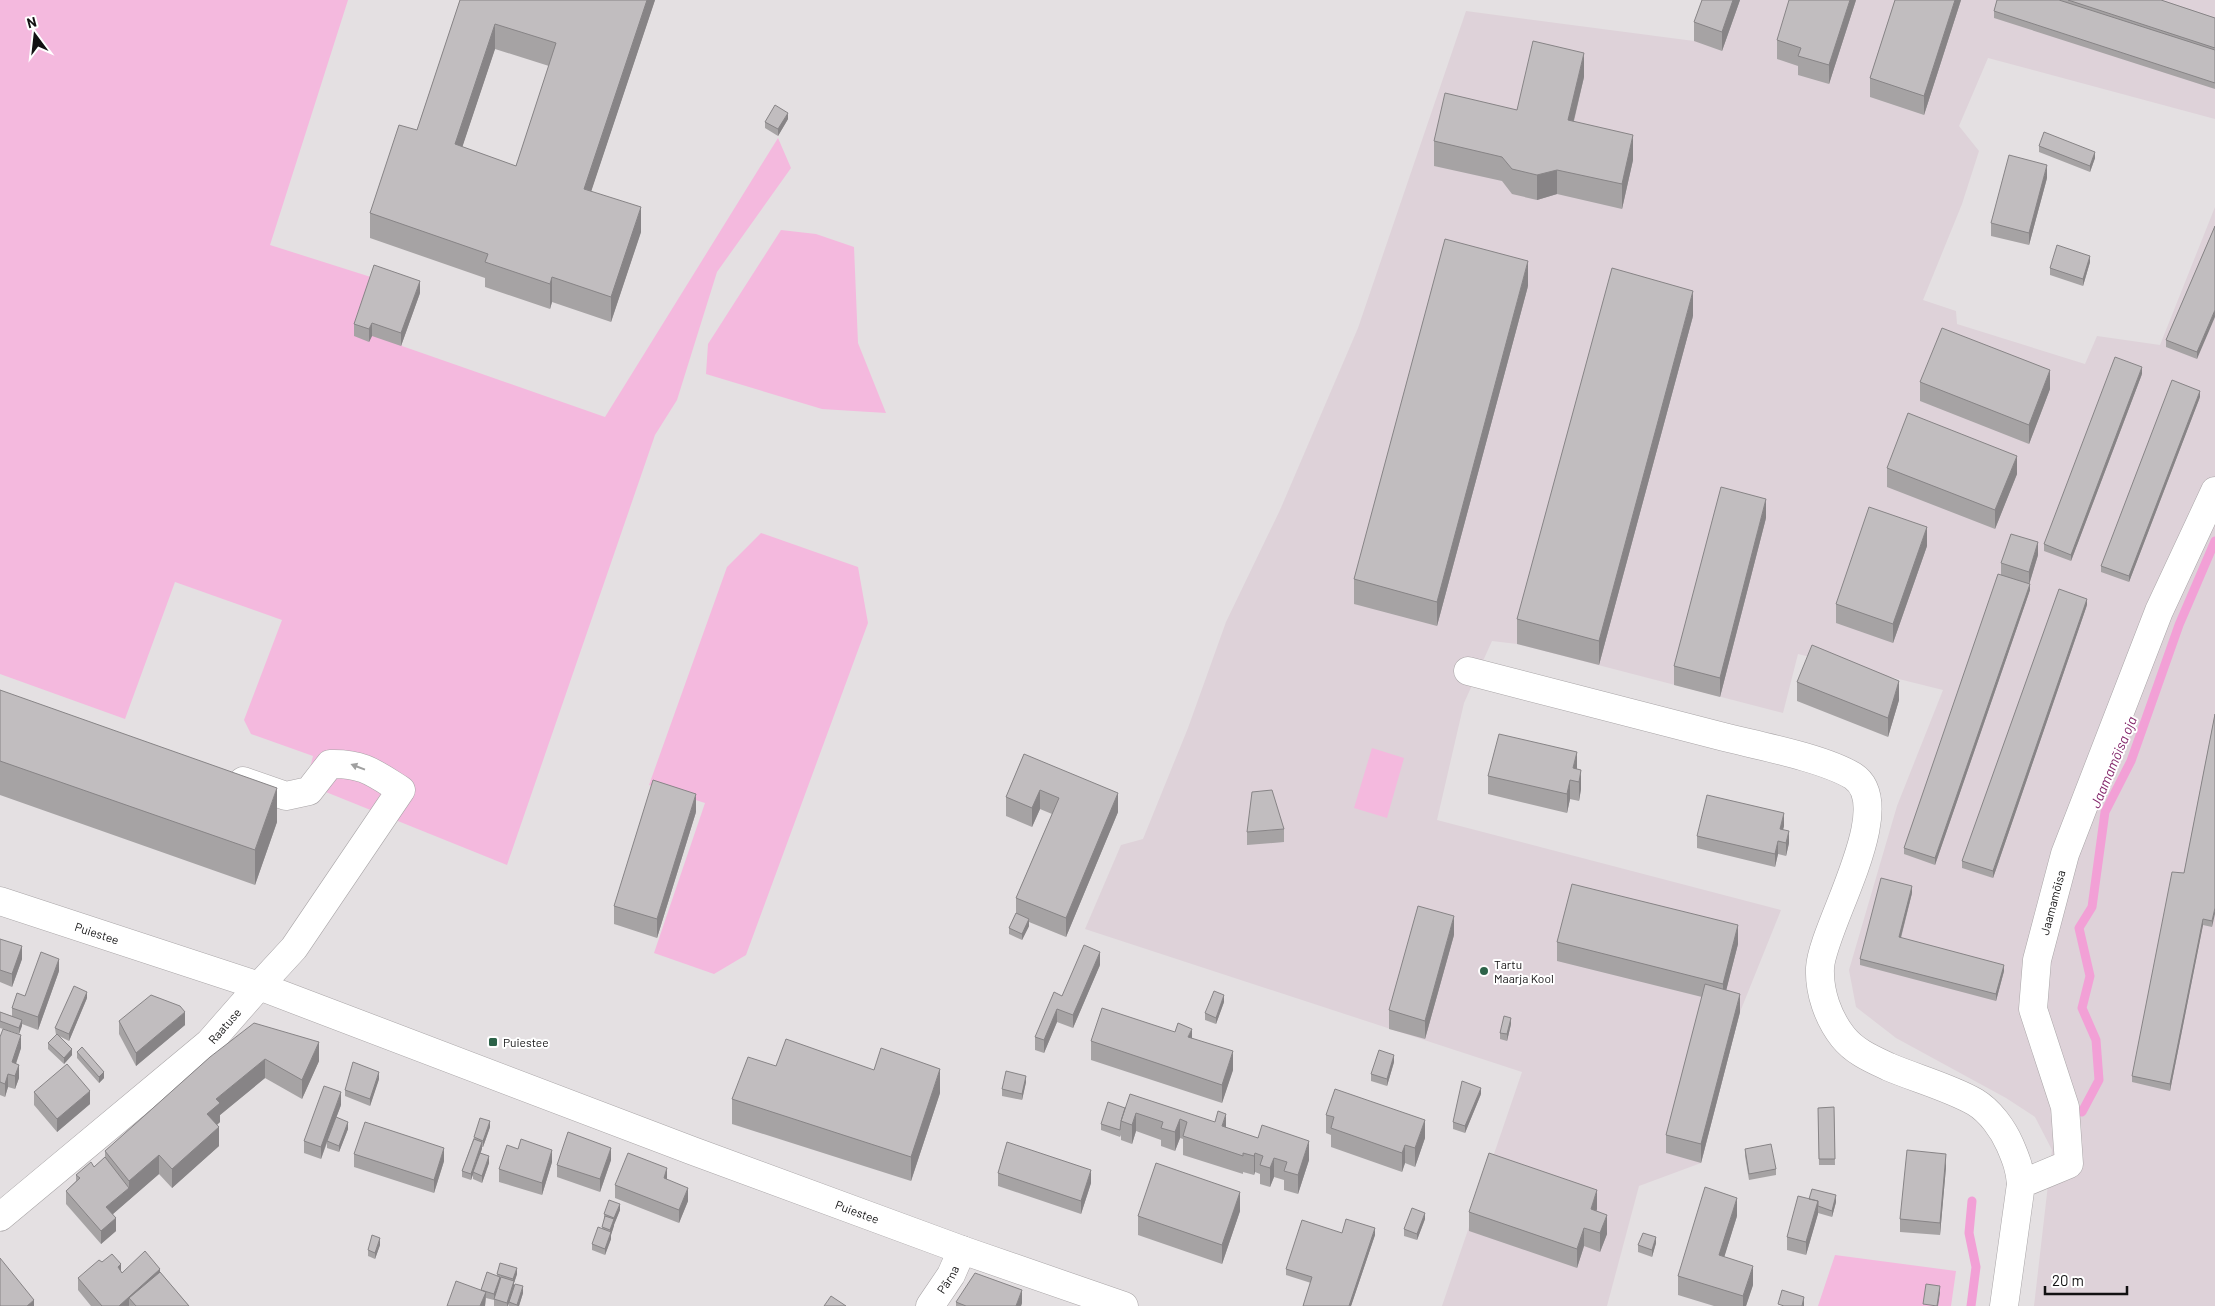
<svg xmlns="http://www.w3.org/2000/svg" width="2215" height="1306" viewBox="0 0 2215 1306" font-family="Barlow,sans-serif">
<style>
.built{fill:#ded2d9}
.green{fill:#f4b9de}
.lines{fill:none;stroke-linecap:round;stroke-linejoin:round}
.stream{stroke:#f2a0d6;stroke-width:9}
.minor-casing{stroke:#a9a5a7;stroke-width:29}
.major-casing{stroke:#a9a5a7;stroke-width:29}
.minor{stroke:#fff;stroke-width:28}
.major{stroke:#fff;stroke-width:28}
.wall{fill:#a6a3a4;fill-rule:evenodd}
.shaded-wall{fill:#878486}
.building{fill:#c1bdbf;stroke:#878486;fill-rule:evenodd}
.oneway{fill:#a0a0a0}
.poi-dot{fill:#2d6349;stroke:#fff;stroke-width:2}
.labels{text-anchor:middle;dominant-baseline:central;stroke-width:4;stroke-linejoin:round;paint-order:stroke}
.street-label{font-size:12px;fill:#121112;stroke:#fff}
.poi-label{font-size:12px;fill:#121112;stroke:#fff;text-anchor:start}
.water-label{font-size:14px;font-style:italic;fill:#84276b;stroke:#fff}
</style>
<rect width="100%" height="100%" fill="#e4e0e2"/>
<path class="built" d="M1709,0H2215V119L1988,58L1959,126L1979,151L1962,204L1923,300L1956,311L1957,324L2085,364L2097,336L2160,345L2215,207V1306H2034L2052,1150L2035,1117L2006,1098L1896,1038L1856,1007L1849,970L1897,806L1943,690L1798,654L1783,713L1517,644L1492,641L1464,703L1437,820L1781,910L1740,1012L1701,1163L1639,1186L1607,1306H1442L1522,1072L1085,929L1121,845L1143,839L1188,728L1226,622L1280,510L1358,328L1466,11L1694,41Z"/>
<path class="green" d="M0,0H348L270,245L374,278L402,346L605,417L778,138L791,168L717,272L677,400L655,435L507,865L306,784L313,756L251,734L244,720L282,620L175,582L125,719L0,674Z
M781,230L816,234L854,247L858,343L886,413L822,409L706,374L708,344Z
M761,533L858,567L868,623L746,955L714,974L654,953L705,803L649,785L727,567Z
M1372,748L1404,758L1387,818L1354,808Z
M1835,1255L1956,1271L1951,1306H1818Z"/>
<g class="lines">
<path class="stream" d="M2082,1112L2099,1080L2096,1040L2082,1008L2090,976L2079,928L2092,907L2105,812L2131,761L2179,625L2215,541
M1971,1306L1976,1267L1969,1233L1972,1201"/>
<defs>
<g id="minor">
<path d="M1468,671C1553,693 1639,715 1724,737C1760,746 1823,758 1853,776C1899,806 1822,927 1820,968C1819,992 1828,1018 1843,1037C1855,1052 1872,1059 1889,1067C1915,1078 1951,1088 1975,1102C1990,1111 2003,1129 2010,1145C2016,1159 2020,1169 2021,1184"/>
<path d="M243,781L286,796L309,791L330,764C363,763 374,773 401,790L294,948L259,986"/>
<path id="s1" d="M930,1306L951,1275L962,1250"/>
<path id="s2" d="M2004,1306L2021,1184L2069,1164L2065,1107L2033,1009L2037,960L2065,854L2159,611L2215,491"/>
</g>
<g id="major">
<path id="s3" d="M0,901L259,986L693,1151L962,1250L1124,1306"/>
<path id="s4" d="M0,1217L209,1043L259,986"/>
</g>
</defs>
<use href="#minor" class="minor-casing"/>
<use href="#major" class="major-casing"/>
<use href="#minor" class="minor"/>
<use href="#major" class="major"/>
</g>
<path class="wall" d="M460,0H655L591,191L641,232L611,322L552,302L550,309L485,287V278L370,238V213L417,130ZM495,49L549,66L516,166L462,147Z
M1702,0H1740L1722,51L1694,41V22Z
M1856,0L1829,84L1798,75V66L1777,59V40Z
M1895,0H1961L1924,115L1870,97V78Z
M1997,0H2161L2215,18V89L1994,18V11Z
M1584,77L1574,121L1633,160L1622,209L1557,194L1537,200L1512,194L1502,181L1434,166V141L1517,110Z
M788,119L778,136L765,128V122Z
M2039,146L2095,158L2090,172L2039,152Z
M2047,178L2029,245L1991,236V223Z
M2215,226L2197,359L2166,347V340Z
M2090,262L2083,286L2050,275V268Z
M1528,286L1437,626L1354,604V579Z
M420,293L401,346L372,336L369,342L354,336V324Z
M1693,316L1599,665L1517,644V619Z
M2142,374L2071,561L2044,551V544Z
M1920,382L2050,389L2029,444L1920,401Z
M2200,397L2129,582L2101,572V566Z
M1887,468L2017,474L1995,529L1887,487Z
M1766,518L1720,697L1674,685V666Z
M1927,546L1893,643L1836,623V604Z
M2038,555L2029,584L2030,590L1935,865L1904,854V848L2001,575V563Z
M2087,605L1993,878L1962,868V861Z
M1797,682L1899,700L1888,737L1797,701Z
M0,690L277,822L255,885L0,795Z
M2215,714L2212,927L2203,925L2170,1091L2132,1082V1076L2184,873Z
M1024,754L1118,812L1066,937L1029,922V926L1022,940L1009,934V928L1016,913V898L1052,814L1040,809L1032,827L1006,816V797Z
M1577,769L1581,789L1579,801L1570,799L1567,813L1488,794V776Z
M696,812L657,938L614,924V906Z
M1784,826L1783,829L1789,843L1786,856L1778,854L1775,867L1697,848V836Z
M1284,829V842L1247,845V832Z
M1912,893L1901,938L2004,971L1996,1001L1860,965V959Z
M1454,935L1425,1039L1389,1029V1010Z
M0,939L22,959L12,987L0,982Z
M1557,942L1738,944L1726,990L1740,1012L1701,1163L1666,1153V1135L1702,997L1557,961Z
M1100,965L1073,1028L1057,1022L1044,1053L1035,1050V1037L1062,996Z
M59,971L38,1030L22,1024L19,1034L0,1028V1012L12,1016V1008L25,996Z
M87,998L69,1041L59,1036L72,1055L64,1064L48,1049V1043L56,1035L55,1028Z
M1224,1002L1216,1024L1205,1020V1013Z
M119,1021L185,1025L136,1066L119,1034Z
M1511,1024L1507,1041L1500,1039V1033Z
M0,1037L21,1048L16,1064L19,1078L15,1089L8,1087L5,1097L0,1095Z
M1192,1038L1233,1070L1222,1103L1091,1060V1041Z
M77,1052L104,1078L99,1083L77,1058Z
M210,1057L319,1061L302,1099L265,1078L220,1115V1122L217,1125L219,1146L172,1188L159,1174L113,1214L116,1231L101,1244L66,1204V1191L76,1181V1175L94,1167L105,1157V1151Z
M1394,1062L1387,1086L1371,1081V1074Z
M776,1066L940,1093L911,1181L732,1124V1099Z
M379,1079L370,1106L345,1096V1090Z
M1026,1082L1022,1100L1002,1096V1089Z
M34,1092L90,1104L57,1132L34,1105Z
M1481,1094L1465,1133L1453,1129V1122Z
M341,1105L336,1118L348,1129L339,1152L327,1148V1143L321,1159L304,1153V1141Z
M1834,1107L1835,1165H1819L1818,1108Z
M1125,1108L1226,1128L1309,1160L1298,1194L1284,1190V1180L1274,1177L1270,1187L1260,1184V1174L1255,1172L1254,1175L1243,1172V1174L1183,1155V1139L1180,1138L1175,1151L1161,1146V1140L1136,1131L1132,1144L1121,1140V1135L1120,1137L1101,1130V1124Z
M1326,1115L1425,1138L1415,1167L1405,1163L1402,1172L1331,1147V1135L1326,1133Z
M490,1127L483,1147H482L480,1153L489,1163L482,1183L473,1179V1174L471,1180L462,1177V1171L474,1137Z
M1745,1149L1776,1169V1175L1749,1180L1745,1156Z
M354,1154L444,1161L434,1193L354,1167Z
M611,1160L600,1192L557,1177V1165Z
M552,1162L542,1195L499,1182V1169Z
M1946,1167L1940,1235L1900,1232V1219Z
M998,1173L1091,1183L1081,1214L998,1186Z
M667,1179L688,1201L679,1223L615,1198V1185Z
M1809,1198L1836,1202L1832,1217L1818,1213L1806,1255L1787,1250V1237Z
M1597,1209L1596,1211L1607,1234L1600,1252L1584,1246L1577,1268L1469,1231V1212Z
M620,1210L614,1224L611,1235V1239L605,1255L592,1250V1244L602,1229L604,1220V1214Z
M1240,1211L1222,1264L1138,1235V1216Z
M1737,1216L1724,1257L1753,1285L1746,1306H1714L1678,1295V1276Z
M1425,1219L1417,1240L1404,1236V1229Z
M1342,1233L1375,1235L1351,1306H1303L1311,1283L1286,1275V1269Z
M1656,1243L1652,1257L1638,1252V1245Z
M380,1245L375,1259L368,1256V1250Z
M102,1262L121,1271L122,1273L160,1272L189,1306H91L78,1290V1278Z
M497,1274H517L514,1283V1287L523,1293L519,1306H509V1303L508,1306H494V1300L486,1298L485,1306H447L481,1290L497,1276Z
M956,1302L1022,1303L1021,1306H956Z"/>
<path class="shaded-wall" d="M647,0H655L584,213V189Z
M1733,0H1740L1722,51V32Z
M1850,0H1856L1829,84V65Z
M1955,0H1961L1924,115V96Z
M495,24V49L455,169V144Z
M1584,53V77L1568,144V120Z
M788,113V119L778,136V129Z
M1633,135V160L1622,209V184Z
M2095,152V158L2090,172V166Z
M2047,165V178L2029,245V233Z
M1557,170V194L1537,200V175Z
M641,207V232L611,322V297Z
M2090,256V262L2083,286V279Z
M1528,261V286L1437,626V602Z
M552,277V302L550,309V284Z
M420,281V293L401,346V333Z
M1693,291V316L1599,665V641Z
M2215,310V317L2197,359V352Z
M372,323V336L369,342V329Z
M2142,367V374L2071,561V555Z
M2050,370V389L2029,444V425Z
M2200,391V397L2129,582V576Z
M2017,456V474L1995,529V510Z
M1766,499V518L1720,697V678Z
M1927,527V546L1893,643V624Z
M2038,542V555L2029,585V572Z
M2030,584V590L1935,865V858Z
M2087,599V605L1993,878V871Z
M1899,681V700L1888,737V718Z
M1577,752V771L1573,768Z
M1581,770V789L1579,801V782Z
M1570,780V799L1567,813V794Z
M277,788V822L255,885V850Z
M1040,790V809L1032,827V808Z
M1118,793V812L1066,937V918Z
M696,794V812L657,938V919Z
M1784,813V826L1780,842V829Z
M1789,831V843L1786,856V843Z
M1778,841V854L1775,867V854Z
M1912,886V893L1899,944V937Z
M2215,908V914L2212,927V921Z
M1454,916V935L1425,1039V1021Z
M1029,919V926L1022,940V934Z
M2203,919V925L2170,1091V1084Z
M1738,925V944L1723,1003V984Z
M22,946V959L12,987V974Z
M1100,952V965L1073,1028V1015Z
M59,959V971L38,1030V1017Z
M2004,965V971L1996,1001V994Z
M87,992V998L69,1041V1034Z
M1740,994V1012L1701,1163V1144Z
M1224,995V1002L1216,1024V1018Z
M1057,1009V1022L1044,1053V1040Z
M185,1012V1025L136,1066V1053Z
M1511,1018V1024L1507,1041V1034Z
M22,1020V1026L19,1034V1028Z
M1192,1029V1048L1188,1037Z
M21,1035V1048L12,1075V1062Z
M319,1042V1061L302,1099V1080Z
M72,1049V1055L64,1064V1058Z
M1233,1051V1070L1222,1103V1085Z
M1394,1055V1062L1387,1086V1079Z
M265,1059V1078L220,1115V1122L207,1133V1114L216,1099Z
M19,1065V1078L15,1089V1076Z
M940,1069V1093L911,1181V1157Z
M104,1072V1078L99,1083V1077Z
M379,1072V1079L370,1106V1099Z
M8,1074V1087L5,1097V1084Z
M1026,1076V1082L1022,1100V1094Z
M1481,1088V1094L1465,1133V1126Z
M90,1091V1104L57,1132V1119Z
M341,1092V1105L327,1142V1141L321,1159V1147Z
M1136,1113V1131L1132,1144V1125Z
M1226,1114V1133L1222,1126Z
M1180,1119V1138L1175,1151V1132Z
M1425,1120V1138L1415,1167V1148Z
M490,1121V1127L483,1147V1141Z
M348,1122V1129L339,1152V1146Z
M219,1127V1146L172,1188V1169Z
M1309,1141V1160L1298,1194V1175Z
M482,1142V1149L471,1180V1174Z
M1405,1145V1163L1402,1172V1153Z
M444,1148V1161L434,1193V1180Z
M611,1148V1160L600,1192V1179Z
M552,1150V1162L542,1195V1183Z
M1255,1153V1172L1254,1175V1156Z
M1946,1154V1167L1940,1235V1223Z
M159,1155V1174L129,1200V1181Z
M489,1156V1163L482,1183V1176Z
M1274,1158V1177L1270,1187V1168Z
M667,1168V1181L664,1178Z
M1091,1170V1183L1081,1214V1201Z
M129,1188V1200L106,1220V1207Z
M688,1188V1201L679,1223V1210Z
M1597,1190V1209L1591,1228V1209Z
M1240,1192V1211L1222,1264V1245Z
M1836,1195V1202L1832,1217V1211Z
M1737,1198V1216L1719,1274V1255Z
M1818,1201V1214L1806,1255V1242Z
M620,1204V1210L614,1225V1218Z
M1425,1213V1219L1417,1240V1234Z
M1607,1215V1234L1600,1252V1233Z
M116,1218V1231L101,1244V1231Z
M614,1219V1226L611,1235V1239L605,1255V1249L610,1234V1230Z
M1375,1228V1235L1351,1306H1349Z
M1584,1228V1246L1577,1268V1249Z
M1656,1237V1243L1652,1257V1250Z
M380,1238V1245L375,1259V1253Z
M121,1264V1277L118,1267Z
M1753,1266V1285L1746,1306H1743V1296Z
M517,1268V1274L514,1283V1287L508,1306H507V1303L513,1284V1279Z
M160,1269V1282L129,1298V1306H119Z
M500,1277V1283L494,1300V1294Z
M523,1286V1293L519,1306H517Z
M1940,1286V1293L1938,1306H1937Z
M1022,1290V1303L1021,1306H1016Z
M486,1292L485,1306H480Z
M1804,1297V1306H1802Z
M34,1300V1306H27Z"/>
<path class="building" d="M460,0H647L584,189L641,207L611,297L552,277L550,284L485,262L488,254L370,213L399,125L417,130ZM495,24L556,43L516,166L455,144Z
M1702,0H1733L1722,32L1694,22Z
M1789,0H1850L1829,65L1798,56L1801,48L1777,40Z
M1895,0H1955L1924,96L1870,78Z
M1997,0H2059L2215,50V83L1994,11Z
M2068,0H2161L2215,18V48Z
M1533,41L1584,53L1568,120L1633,135L1622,184L1557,170L1537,175L1512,169L1502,157L1434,141L1445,93L1517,110Z
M775,105L788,113L778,129L765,122Z
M2044,132L2095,152L2090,166L2039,146Z
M2009,155L2047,165L2029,233L1991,223Z
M2215,226V310L2197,352L2166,340Z
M1445,239L1528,261L1437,602L1354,579Z
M2057,245L2090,256L2083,279L2050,268Z
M374,265L420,281L401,333L372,323L369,329L354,324Z
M1612,268L1693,291L1599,641L1517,619Z
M1942,328L2050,370L2029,425L1920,382Z
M2115,357L2142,367L2071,555L2044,544Z
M2172,380L2200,391L2129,576L2101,566Z
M1908,413L2017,456L1995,510L1887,468Z
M1721,487L1766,499L1720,678L1674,666Z
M1869,507L1927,527L1893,624L1836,604Z
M2011,534L2038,542L2029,572L2001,563Z
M1998,574L2030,584L1935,858L1904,848Z
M2059,589L2087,599L1993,871L1962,861Z
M1812,645L1899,681L1888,718L1797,682Z
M0,690L277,788L255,850L0,761Z
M2215,714V908L2212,921L2203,919L2170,1084L2132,1076L2172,872L2184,873Z
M1499,734L1577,752L1573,768L1581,770L1579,782L1570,780L1567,794L1488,776Z
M1024,754L1118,793L1066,918L1016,898L1059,798L1040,790L1032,808L1006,797Z
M653,780L696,794L657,919L614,906Z
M1272,790L1284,829L1247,832L1252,792Z
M1707,795L1784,813L1780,829L1789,831L1786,843L1778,841L1775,854L1697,836Z
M1881,878L1912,886L1899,937L2004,965L1996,994L1860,959Z
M1572,884L1738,925L1723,984L1557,942Z
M1418,906L1454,916L1425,1021L1389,1010Z
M1016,913L1029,919L1022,934L1009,928Z
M0,939L22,946L12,974L0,970Z
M1084,945L1100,952L1073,1015L1057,1009L1044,1040L1035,1037L1054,992L1062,996Z
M41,952L59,959L38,1017L12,1008L17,993L25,996Z
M1705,984L1740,994L1701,1144L1666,1135Z
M74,986L87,992L69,1034L55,1028Z
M1214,991L1224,995L1216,1018L1205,1013Z
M151,995L180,1006L185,1012L136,1053L119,1021Z
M1102,1008L1175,1032L1178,1023L1192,1029L1188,1037L1233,1051L1222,1085L1091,1041Z
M0,1012L22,1020L19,1028L0,1021Z
M1504,1016L1511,1018L1507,1034L1500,1033Z
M254,1023L319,1042L302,1080L265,1059L216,1099L220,1103L207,1114L219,1127L172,1169L159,1155L129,1181L105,1151L210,1057Z
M3,1029L21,1035L12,1062L19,1065L15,1076L8,1074L5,1084L0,1082V1037Z
M57,1034L72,1049L64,1058L48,1043Z
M786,1039L874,1070L881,1048L940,1069L911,1157L732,1099L748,1057L776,1066Z
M82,1047L104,1072L99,1077L77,1052Z
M1379,1050L1394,1055L1387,1079L1371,1074Z
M353,1062L379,1072L370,1099L345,1090Z
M67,1064L90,1091L57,1119L34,1092Z
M1006,1071L1026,1076L1022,1094L1002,1089Z
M1462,1081L1481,1088L1465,1126L1453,1122Z
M324,1086L341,1092L321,1147L304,1141Z
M1335,1089L1425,1120L1415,1148L1405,1145L1402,1153L1331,1128L1334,1117L1326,1115Z
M1130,1094L1215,1122L1218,1111L1226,1114L1222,1126L1258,1138L1262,1125L1309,1141L1298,1175L1284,1171L1287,1162L1274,1158L1270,1168L1260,1165L1263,1156L1255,1153L1254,1156L1243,1153V1156L1183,1136L1187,1122L1180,1119L1175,1132L1161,1128L1163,1122L1136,1113L1132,1125L1121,1121Z
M1108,1102L1125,1108L1121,1121L1120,1130L1101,1124Z
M1834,1107L1835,1159H1819L1818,1108Z
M336,1117L348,1122L339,1146L327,1141Z
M480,1118L490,1121L483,1141L474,1137Z
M365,1122L444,1148L434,1180L354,1154Z
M568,1132L611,1148L600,1179L557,1165Z
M474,1139L482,1142L471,1174L462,1171Z
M521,1139L552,1150L542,1183L499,1169L507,1145L518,1149Z
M1007,1142L1091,1170L1081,1201L998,1173Z
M1771,1144L1776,1169L1749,1174L1745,1149Z
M1907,1150L1946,1154L1940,1223L1900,1219Z
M480,1153L489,1156L482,1176L473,1172Z
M628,1153L667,1168L664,1178L688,1188L679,1210L615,1185Z
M1489,1153L1597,1190L1591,1209L1607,1215L1600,1233L1584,1228L1577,1249L1469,1212Z
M105,1157L129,1188L106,1207L116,1218L101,1231L66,1191L80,1178L76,1175L91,1162L94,1167Z
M1156,1163L1240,1192L1222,1245L1138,1216Z
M1705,1187L1737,1198L1719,1255L1753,1266L1743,1296L1678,1276Z
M1812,1189L1836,1195L1832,1211L1818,1206V1201L1809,1199Z
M1798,1196L1818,1201L1806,1242L1787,1237Z
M609,1200L620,1204L614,1218L604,1214Z
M1412,1208L1425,1213L1417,1234L1404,1229Z
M605,1216L614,1219L610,1230L602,1227Z
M1346,1219L1375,1228L1349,1306H1303L1312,1277L1286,1269L1302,1220L1342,1233Z
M598,1227L611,1232L605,1249L592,1244Z
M1643,1233L1656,1237L1652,1250L1638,1245Z
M372,1235L380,1238L375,1253L368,1250Z
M145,1251L160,1269L119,1306H102L78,1278L99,1260L102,1262L112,1254L121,1264L118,1267L122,1273Z
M0,1258L34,1300L27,1306H0Z
M500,1263L517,1268L513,1279L497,1274Z
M160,1272L189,1306H136L129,1298Z
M487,1272L500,1277L494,1294L481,1290Z
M975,1273L1022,1290L1016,1306H966L956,1302Z
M501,1277L514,1281L507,1303L494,1299Z
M456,1281L486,1292L480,1306H447Z
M515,1284L523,1286L517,1305L509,1302Z
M1926,1284L1940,1286L1937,1306L1923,1304Z
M1782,1290L1804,1297L1802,1306H1784L1778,1304Z
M831,1296L846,1306H824Z"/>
<defs><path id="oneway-solid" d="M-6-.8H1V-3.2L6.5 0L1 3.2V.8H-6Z" transform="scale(1.25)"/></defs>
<use class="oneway" href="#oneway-solid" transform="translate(358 767) rotate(-159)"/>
<g class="poi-dot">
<circle cx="1484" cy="971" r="5"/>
<rect x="488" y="1037" width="10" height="10" rx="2.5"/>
</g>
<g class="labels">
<g class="street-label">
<text stroke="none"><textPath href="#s2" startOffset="444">Jaamamõisa</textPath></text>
<text stroke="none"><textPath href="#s3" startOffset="102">Puiestee</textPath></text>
<text stroke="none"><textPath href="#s4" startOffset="295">Raatuse</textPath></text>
<text stroke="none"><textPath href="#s3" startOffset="912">Puiestee</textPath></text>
<text stroke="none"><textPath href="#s1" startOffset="32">Pärna</textPath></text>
</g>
<g class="poi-label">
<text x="1494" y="964">Tartu<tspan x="1494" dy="14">Maarja Kool</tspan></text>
<text x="503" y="1042">Puiestee</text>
</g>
<g class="water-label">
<text transform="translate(2113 762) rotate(-67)">Jaamamõisa oja</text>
</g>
</g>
<g transform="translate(35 35) rotate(345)" stroke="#ffffff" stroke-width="4" paint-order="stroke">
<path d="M0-4L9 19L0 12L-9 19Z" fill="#121112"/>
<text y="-8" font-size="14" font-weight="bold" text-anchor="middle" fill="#121112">N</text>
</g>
<path d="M2045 1286v8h82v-8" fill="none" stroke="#121112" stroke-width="2.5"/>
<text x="2052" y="1286" font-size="15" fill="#121112" stroke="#ffffff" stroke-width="4" paint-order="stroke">20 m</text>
</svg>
